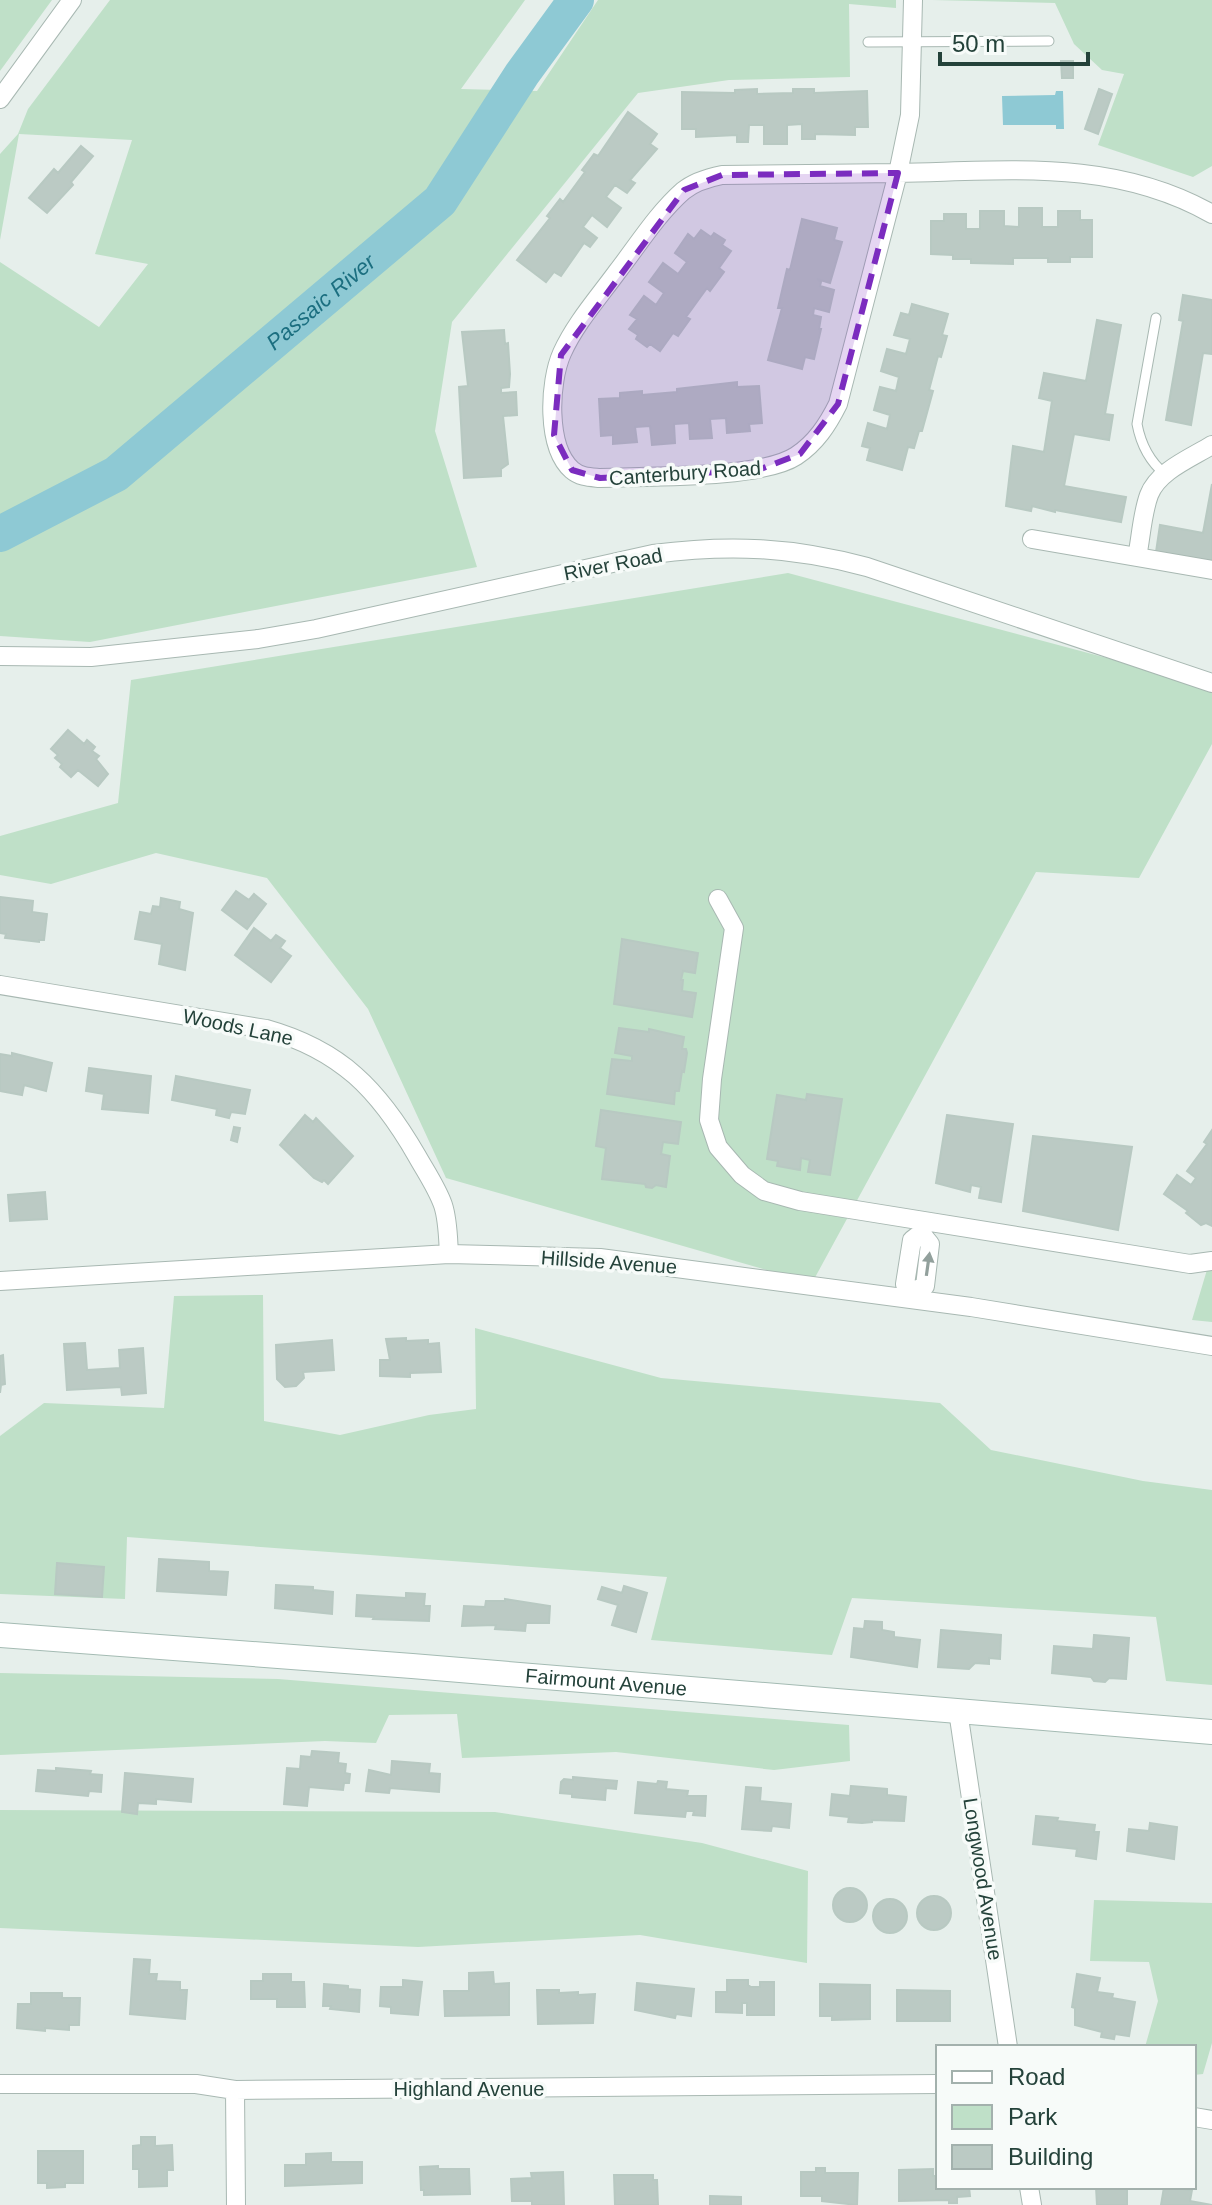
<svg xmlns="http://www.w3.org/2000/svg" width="1212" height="2205" viewBox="0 0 1212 2205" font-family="Helvetica,sans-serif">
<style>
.green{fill:#bfe0c8}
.water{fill:#8ec9d4}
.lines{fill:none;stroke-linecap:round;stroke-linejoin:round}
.river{stroke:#8ec9d4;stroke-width:36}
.building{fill:#bbcac4;stroke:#b8c9c2;stroke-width:2}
.lane-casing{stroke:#a8b8b2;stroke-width:11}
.street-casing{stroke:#a8b8b2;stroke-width:20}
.secondary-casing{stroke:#a4bbb3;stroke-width:26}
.lane{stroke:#fff;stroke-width:9}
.street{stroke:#fff;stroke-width:18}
.secondary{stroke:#fff;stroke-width:24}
.oneway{fill:#92a09c}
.marked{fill:#7b2cbf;fill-opacity:0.2;stroke:#7b2cbf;stroke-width:6;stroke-dasharray:16 10;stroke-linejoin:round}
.labels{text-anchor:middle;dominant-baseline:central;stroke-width:7;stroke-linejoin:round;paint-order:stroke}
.street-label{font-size:20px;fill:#24423a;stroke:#f7fbf9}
.water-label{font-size:22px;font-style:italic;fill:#1c6f80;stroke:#f7fbf9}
</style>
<rect width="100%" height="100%" fill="#e6efeb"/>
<path class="green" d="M0,0H52L0,71Z
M110,0H525L461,89L537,91L598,0H896V8L849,4L850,77L729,80L638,93L452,322L435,431L477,567L90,642L0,636V262L99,327L148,264L95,254L132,140L19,134L0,240V154L18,134L28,109Z
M932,0H1212V166L1193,177L1098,145L1124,74L1102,70L1074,44L1055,3Z
M788,573L1212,686V744L1139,878L1036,872L812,1283L446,1178L368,1009L267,878L156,853L51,884L0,875V836L118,803L131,680Z
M1212,1253V1322L1192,1320Z
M263,1295L264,1421L340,1435L429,1415L476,1409L475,1328L661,1378L940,1403L991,1450L1143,1481L1212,1490V1685L1166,1681L1156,1617L852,1598L832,1655L651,1640L667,1577L127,1537L125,1599L0,1594V1436L44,1403L164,1408L174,1296Z
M0,1673L278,1679L849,1725L850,1761L774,1770L616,1752L462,1758L457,1714L389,1715L376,1743L325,1741L0,1755Z
M0,1810L495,1812L702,1843L808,1871L807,1963L640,1935L418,1947L0,1928Z
M1094,1900L1212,1903V2043L1203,2074L1194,2075V2047H1145L1158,2001L1149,1962L1090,1961Z"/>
<path class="water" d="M1056,91H1063L1064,129H1056V125H1003L1002,96L1055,95Z"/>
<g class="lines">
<path class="river" id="s1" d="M0,534L116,474L440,201L522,74L576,0"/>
</g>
<path class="building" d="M1061,61H1073V78H1062Z
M757,89V94L793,93V89H814V93L867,91L868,127H855V135L815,134V139H802V124L787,125V144H764V125H749L748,142H737V135L696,137V129H682V92L735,93V90Z
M1099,89L1112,94L1098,134L1085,129Z
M628,112L657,134L650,144L657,149L630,180L635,183L627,193L615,185L606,197L621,208L607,227L592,215L583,227L597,238L590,247L584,243L561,276L554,272L546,282L517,260L550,218L547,216L560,199L563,202L585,172L582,170L594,154L598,156Z
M81,146L93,156L71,182L73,185L47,213L29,198L54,169L58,173Z
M1019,208H1042V227H1058V211H1080V220H1092V257H1070V262H1048V258H1013V264L971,263V259H953V255L931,254V221H944V214H966V229H980V211H1004V226L1019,227Z
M802,219L837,228L834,240L842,242L830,283L817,279L821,282L820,286L834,290L829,312L814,308L813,315L821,317L819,329H821L814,359L805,357L802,369L768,360L782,308H778L787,269L790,270Z
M701,230L711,237L714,233L725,240L722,245L731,251L719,268L724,272L710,291L707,288L686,317L690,319L678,336L673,333L660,351L650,344L647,347L636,339L638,335L629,329L637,319L630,315L644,296L656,305L664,293L649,282L663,263L678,274L687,262L675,253L688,234L694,239Z
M1183,295L1212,300V354L1203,353L1191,425L1166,420L1183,321L1179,320Z
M912,304L948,314L942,335L947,336L941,357L938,356L929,390L933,391L922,431H919L914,448L908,447L902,470L867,460L870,448L862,446L868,423L887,429L890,415L874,410L880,387L896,391L899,377L881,371L887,349L906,354L910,339L894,335L901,313L909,315Z
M1097,320L1121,325L1105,414L1113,415L1109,440L1074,434L1064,486L1126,497L1121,522L1055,510V512L1032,506L1031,511L1006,506L1013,446L1044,452L1052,401L1039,398L1044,373L1086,381Z
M504,330L505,344L508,343L510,374L509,387L501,388V393L516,392L517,415L503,416L508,464L501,469V476L464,478L459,387L468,386L462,332Z
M737,382V387L759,386L762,423L749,424L750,431L727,433L726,418L710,419L712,438L690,439L689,423L674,424L675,443L652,445L650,426L635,427L637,442L613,444V435L601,436L599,399L620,398V393L642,391V395L677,392V389Z
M1212,484V564L1156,552L1160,525L1203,533Z
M68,730L84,744L87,740L95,747L92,751L99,756L96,759L108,774L98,786L78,770L71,777L60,767L62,764L55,758L58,755L51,749Z
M236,891L249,900L254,894L266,904L247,929L222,910Z
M0,897L33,901L32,912L47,914L44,940H39V942L5,938L6,934L0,933Z
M161,898L180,902L179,909L193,913L185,970L159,964L162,944L135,939L140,912L151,914L153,906L160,907Z
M254,928L271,941L276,935L285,941L280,948L291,956L271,982L235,955Z
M622,939L698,953L695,973L683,971L681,980H683L682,991L696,993L692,1017L614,1004Z
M619,1028L649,1032V1029L684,1037L682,1049H686L687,1053L684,1072L682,1071L679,1091H675L674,1104L607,1094L612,1059L632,1061V1056L615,1053Z
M12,1053L52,1063L46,1091L24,1085L22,1095L0,1091V1054L12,1056Z
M89,1068L151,1076L148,1113L102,1109L104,1094L86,1091Z
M176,1076L250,1090L245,1114L231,1112L229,1118L216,1115L217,1109L172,1100Z
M807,1094L842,1099L830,1175L808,1172L810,1160L801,1158L800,1170L777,1166L778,1161L767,1159L777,1095L806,1100Z
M601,1110L681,1122L678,1144L663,1142L661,1154L670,1156L666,1187L656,1185L652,1188L646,1187L645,1184L602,1179L606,1148L596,1146Z
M305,1115L313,1122L316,1118L353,1156L328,1184L324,1180L322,1182L314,1178L280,1145Z
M947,1115L1013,1124L1001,1202L979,1198L981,1187L971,1185L970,1192L936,1183Z
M234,1127L240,1128L237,1142L231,1140Z
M1212,1130V1226L1206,1223L1201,1225L1186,1213L1188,1211L1164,1194L1177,1175L1191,1185L1196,1178L1187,1171L1207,1144L1204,1142Z
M1033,1136L1132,1147L1118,1230L1023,1211Z
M45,1192L47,1219L10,1221L8,1195Z
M406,1338V1341L428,1340V1344L439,1343L441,1372L410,1373V1377L380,1376V1360H390L386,1339Z
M332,1340L334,1370L303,1372L304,1378L296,1386L285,1387L277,1379L276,1345Z
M85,1343L87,1370L120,1368L119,1350L143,1348L146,1393L122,1395L121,1387L67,1390L64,1344Z
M3,1355L5,1384L1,1385L0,1393V1356Z
M159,1559L209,1562V1571L228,1572L226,1595L157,1591Z
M57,1563L104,1567L102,1597L55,1594Z
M276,1585L313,1587V1590L333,1592L332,1614L275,1608Z
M624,1586L647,1593L636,1632L612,1625L618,1605L598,1599L602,1587L622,1593Z
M406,1593L425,1594L424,1606H430L429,1621L373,1619L374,1617L356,1616L357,1595L406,1598Z
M505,1599L550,1606L549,1623H526L525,1631L495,1629L496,1625L462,1626L464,1606L485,1607L486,1601H505Z
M865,1621L882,1622V1630L894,1632V1637L920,1640L917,1667L851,1657L854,1628L864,1629Z
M941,1630L1001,1635L1000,1659L989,1658V1664L975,1663L969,1669L938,1667Z
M1094,1635L1129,1638L1126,1679L1109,1678L1105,1682L1094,1681L1091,1677L1052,1673L1054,1646L1093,1649Z
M312,1751L339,1753L338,1763L346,1764L345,1773L350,1774L349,1783H344L343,1790L309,1787L307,1806L284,1804L287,1768L300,1769L301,1756L311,1757Z
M392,1761L430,1764L429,1773L440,1774L439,1792L390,1788L389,1793L366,1791L369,1770L391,1775Z
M56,1768L91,1771L90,1774L102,1775L101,1792L89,1791L88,1796L36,1791L38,1770L56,1771Z
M125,1773L193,1779L191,1802L156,1799V1804L138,1803L137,1814L122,1812Z
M573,1777L617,1781L616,1789L606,1788L605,1800L572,1797V1794L560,1793L561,1782L564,1779L573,1780Z
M658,1781L667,1782L666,1789L688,1791L687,1796H706L705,1816L693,1815L694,1811H686L685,1817L635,1813L638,1782L657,1784Z
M851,1786L887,1789V1795L906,1797L904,1821L872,1820V1822L862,1823L848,1822L849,1817L830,1815L832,1794L850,1796Z
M746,1787L761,1788L760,1801L791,1804L789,1828L772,1826L771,1831L742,1829Z
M1036,1816L1058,1818L1057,1821L1095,1825L1094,1832H1099L1096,1859L1076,1856L1077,1849L1033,1844Z
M1150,1823L1177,1827L1174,1859L1127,1851L1129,1829L1149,1831Z
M833 1905a17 17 0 1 1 34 0a17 17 0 1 1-34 0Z
M917 1913a17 17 0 1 1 34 0a17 17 0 1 1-34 0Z
M873 1916a17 17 0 1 1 34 0a17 17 0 1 1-34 0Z
M134,1959L150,1960L149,1974H157L156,1981L180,1982V1990H187L185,2019L130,2014Z
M493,1972L494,1984L509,1983V2015L445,2016L444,1991H469V1973Z
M263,1974H291V1982H304L305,2007H277V1999H251V1981H263Z
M1077,1974L1100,1978L1097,1992L1113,1994L1112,1998L1135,2002L1129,2036L1115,2034L1114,2039L1101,2037L1102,2032L1075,2025V2008L1072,2007Z
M403,1980L422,1982L418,2015L391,2013V2007L380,2006L381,1987H403Z
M727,1980H748V1985L751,1987H760V1982H774V2015H747V2003H742V2013L716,2012V1992H727Z
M637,1983L694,1989L691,2016L676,2014L675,2018L635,2010Z
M324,1984L348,1986V1989L360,1990L359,2012L330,2009L331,2006H323Z
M820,1984L870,1985V2019L832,2020V2016H820Z
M537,1990H559V1993L578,1992V1995L595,1994L593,2023L538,2024Z
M897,1990L950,1991V2021H897Z
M31,1993H62V1998H80L79,2025H69V2030L45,2028V2031L17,2028L18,2004H31Z
M141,2137H155V2146L172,2145L173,2170H167V2186L139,2187V2169H133V2146L141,2145Z
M38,2151H83V2183H65V2187L47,2188V2183H38Z
M331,2153V2162H362V2183L285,2186V2165H306V2154Z
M438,2166V2169H469L470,2194L424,2195V2190H421L420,2167Z
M816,2168H825V2173H858L857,2205L822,2201V2196H801V2172H816Z
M933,2169V2176H938V2187H969L970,2196L957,2197V2203H949V2200L899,2201V2170Z
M563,2172L564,2205H532V2201H512L511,2179L532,2178L531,2173Z
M614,2175H653V2180H657L658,2205H615Z
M1096,2187H1127V2205H1097Z
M1164,2187L1192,2190L1190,2201L1212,2205H1161Z
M710,2196L741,2197V2205H710Z"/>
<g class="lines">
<defs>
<path id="lane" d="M868,42L1049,41
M1156,318L1137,424C1141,445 1149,461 1165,474"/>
<path id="street" d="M913,0L910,115L898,173L838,404C828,424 816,443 796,456C761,479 646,476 600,478C590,477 580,477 572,470C546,447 549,382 562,353C575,324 598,298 617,272C638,245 657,214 683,191C694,182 707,178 722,175L898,173C1008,171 1113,158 1212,214
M0,99L72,0
M1032,539L1212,570
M1137,557C1141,538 1142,514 1149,495C1158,471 1191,458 1212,445
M0,656L91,657L258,639L316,629L653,554C730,544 792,547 867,567L1212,683
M718,899L734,928L712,1079L709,1120L718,1147L742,1175L764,1191L800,1201L1190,1264L1212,1261
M0,985L266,1029C341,1050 379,1090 417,1156C426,1172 437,1188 443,1205C448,1220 448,1238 449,1254
M0,1281L449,1254L600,1258L971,1307L1212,1346
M914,1291L905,1284L912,1240L921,1233L923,1221
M914,1291L925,1286L930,1244L921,1233
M958,1711L1008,2047
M0,2084H196L235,2090L938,2084
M235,2090L236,2205
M1194,2117L1212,2120
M1029,2187L1032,2205"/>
<g id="secondary">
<path id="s2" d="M0,1635L412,1666L1212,1732"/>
</g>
</defs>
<use href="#lane" class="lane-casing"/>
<use href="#street" class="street-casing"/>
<use href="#secondary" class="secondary-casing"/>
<use href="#lane" class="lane"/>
<use href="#street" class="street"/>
<use href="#secondary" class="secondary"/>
</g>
<defs><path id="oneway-solid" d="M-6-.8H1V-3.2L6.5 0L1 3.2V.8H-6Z" transform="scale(2)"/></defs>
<use class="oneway" href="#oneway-solid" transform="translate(928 1264) rotate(-82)"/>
<path class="marked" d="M898,173L838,404L800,454L758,470L600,478L572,470L554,435L561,355L684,190L722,175Z"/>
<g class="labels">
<g class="street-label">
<text transform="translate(685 473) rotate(-4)">Canterbury Road</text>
<text transform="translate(613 564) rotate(-11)">River Road</text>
<text transform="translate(238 1027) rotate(12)">Woods Lane</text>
<text transform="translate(609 1262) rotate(4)">Hillside Avenue</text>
<text stroke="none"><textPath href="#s2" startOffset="608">Fairmount Avenue</textPath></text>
<text transform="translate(983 1879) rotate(81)">Longwood Avenue</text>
<text x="469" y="2089">Highland Avenue</text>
</g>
<g class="water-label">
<text stroke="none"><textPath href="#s1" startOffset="398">Passaic River</textPath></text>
</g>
</g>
<rect x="936" y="2045" width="260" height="144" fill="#f7fbf9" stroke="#a3b1ad" stroke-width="2"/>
<rect x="952" y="2071" width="40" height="12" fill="#ffffff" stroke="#a3b1ad" stroke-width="2"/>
<text x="1008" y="2085" font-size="24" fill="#24423a">Road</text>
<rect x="952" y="2105" width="40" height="24" fill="#bfe0c8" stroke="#a3b1ad" stroke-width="2"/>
<text x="1008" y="2125" font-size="24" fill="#24423a">Park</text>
<rect x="952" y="2145" width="40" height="24" fill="#bbcac4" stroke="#a3b1ad" stroke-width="2"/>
<text x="1008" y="2165" font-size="24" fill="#24423a">Building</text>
<path d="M940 52v12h148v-12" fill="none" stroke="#24423a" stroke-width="4"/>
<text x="952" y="52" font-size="24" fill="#24423a" stroke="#f7fbf9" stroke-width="6" paint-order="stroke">50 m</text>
</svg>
